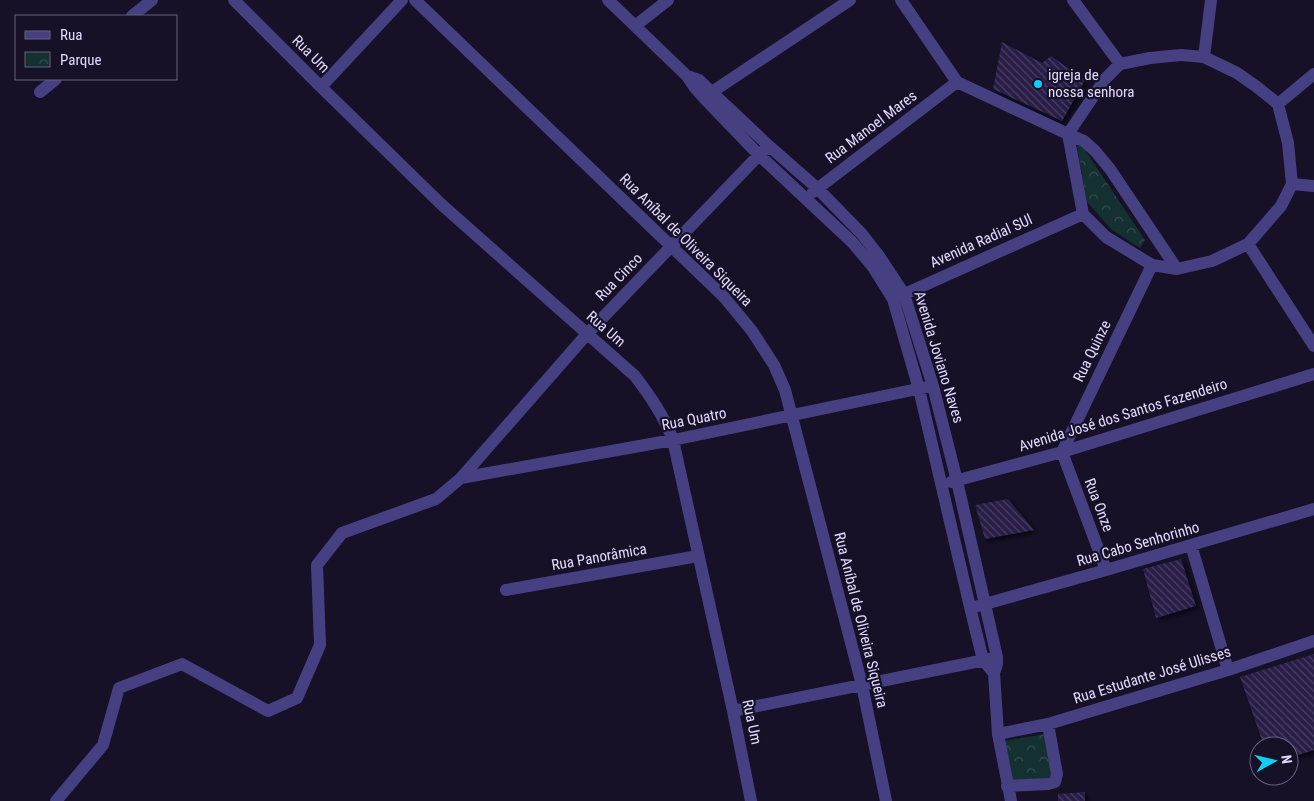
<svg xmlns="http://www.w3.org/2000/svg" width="1314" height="801" viewBox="0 0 1314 801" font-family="'Roboto Condensed',sans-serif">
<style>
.park{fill:url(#park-crowns)}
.building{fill:url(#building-back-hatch);filter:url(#shadow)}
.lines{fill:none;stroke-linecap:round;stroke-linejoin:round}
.minor{stroke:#464083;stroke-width:12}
.poi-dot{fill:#12cdf0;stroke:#161127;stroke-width:2}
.labels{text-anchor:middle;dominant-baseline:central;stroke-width:4.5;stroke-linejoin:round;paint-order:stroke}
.street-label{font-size:15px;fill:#e0dafd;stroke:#161127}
.poi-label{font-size:15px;fill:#e0dafd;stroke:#161127;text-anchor:start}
</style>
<defs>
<pattern id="park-crowns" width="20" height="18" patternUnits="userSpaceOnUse" patternTransform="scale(1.25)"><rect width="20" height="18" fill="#153031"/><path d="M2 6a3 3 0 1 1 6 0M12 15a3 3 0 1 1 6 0" fill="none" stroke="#374d50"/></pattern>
<pattern id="building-back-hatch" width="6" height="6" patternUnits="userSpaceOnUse" patternTransform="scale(1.25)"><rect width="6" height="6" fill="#291f47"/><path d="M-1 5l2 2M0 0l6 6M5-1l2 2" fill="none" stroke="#483f62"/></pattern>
<filter id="shadow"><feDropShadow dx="3" dy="3" stdDeviation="2.5" flood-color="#0009"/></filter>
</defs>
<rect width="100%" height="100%" fill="#161127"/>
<path class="park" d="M1081,144L1145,240L1140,248L1111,229L1087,202L1077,146Z
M1045,734L1052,778L1009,782L1004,741Z"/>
<path class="building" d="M1002,42L1042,63L1051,56L1085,80L1062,121L993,89Z
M1008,499L1034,530L985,539L975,505Z
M1181,559L1196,606L1156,618L1143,569Z
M1314,654V750L1289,758V746H1264L1240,677Z
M1085,792V801H1058V794Z"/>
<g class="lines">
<path class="minor" d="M234,0L321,87L441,204L635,376C650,396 664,416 673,440L733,711L751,801
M415,0L724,297L752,331L774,365L785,390L862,685L886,801
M608,0L687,76L695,88L705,99L759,155L852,242L873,267L893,299L919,389L970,607L983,660L988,666L994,673
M901,0L957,82L1068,134L1083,214L1106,237L1152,265L1177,269
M1073,0L1120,64
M132,16L152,0
M635,26L668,0
M1181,55L1204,57L1237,73L1257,87L1278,104L1288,143L1292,184L1281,206L1248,244L1212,261L1177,269L1110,169L1095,151L1084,141L1068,134L1105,79L1120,64L1150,58Z
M1204,57L1211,0
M687,76L699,80L769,146L817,188L861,233L879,256L904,294L933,386L957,481L997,657V664L994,673L998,734L1011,801
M321,87L402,0
M40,92L56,79
M706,97L712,92L850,0
M1278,104L1314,74
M1292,184L1314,186
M813,192L957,82
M1248,244L1314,346
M898,297L1083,214
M461,478L673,440L927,387
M951,482L1062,452L1314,374
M1191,545L1228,670
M1106,570L1062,452L1152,265
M506,590L698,556
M978,606L1106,570L1314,509
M733,711L990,659
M998,734L1048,724L1228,670L1314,641
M1007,786L1048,784L1055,782L1057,774L1048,724
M56,801L103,745L119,688L182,664L268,711L297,698L320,645L317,565L342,533L436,499L461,478L587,334L759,155L769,146"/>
</g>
<circle class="poi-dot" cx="1038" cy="84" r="5"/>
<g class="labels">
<g class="street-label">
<text transform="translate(311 54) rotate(45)">Rua Um</text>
<text transform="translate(871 127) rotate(-37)">Rua Manoel Mares</text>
<text transform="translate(686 240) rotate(45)">Rua Aníbal de Oliveira Siqueira</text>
<text transform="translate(981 241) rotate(-24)">Avenida Radial SUl</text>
<text transform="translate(619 277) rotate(-46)">Rua Cinco</text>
<text transform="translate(606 329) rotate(41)">Rua Um</text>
<text transform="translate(1092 351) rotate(-64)">Rua Quinze</text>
<text transform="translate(939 357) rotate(73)">Avenida Joviano Naves</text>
<text transform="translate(1123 415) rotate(-17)">Avenida José dos Santos Fazendeiro</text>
<text transform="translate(694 419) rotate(-11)">Rua Quatro</text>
<text transform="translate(1099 505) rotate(69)">Rua Onze</text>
<text transform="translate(1138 544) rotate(-16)">Rua Cabo Senhorinho</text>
<text transform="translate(599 557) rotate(-10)">Rua Panorâmica</text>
<text transform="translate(861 620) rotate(76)">Rua Aníbal de Oliveira Siqueira</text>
<text transform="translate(1152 675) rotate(-17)">Rua Estudante José Ulisses</text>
<text transform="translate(752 722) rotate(78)">Rua Um</text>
</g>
<g class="poi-label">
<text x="1048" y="75">igreja de<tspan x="1048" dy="17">nossa senhora</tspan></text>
</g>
</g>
<rect x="15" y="15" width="162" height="65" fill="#161127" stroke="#67617d"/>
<rect x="25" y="31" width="25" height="8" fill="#464083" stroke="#67617d"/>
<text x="60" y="40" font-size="15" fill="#e0dafd">Rua</text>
<rect x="25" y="52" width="25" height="15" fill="url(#park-crowns)" stroke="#67617d"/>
<text x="60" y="65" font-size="15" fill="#e0dafd">Parque</text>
<g transform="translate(1274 761) rotate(82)"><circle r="24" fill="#161127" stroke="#67617d"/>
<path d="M0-4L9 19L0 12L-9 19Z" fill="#12cdf0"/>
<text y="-8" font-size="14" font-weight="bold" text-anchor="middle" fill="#e0dafd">N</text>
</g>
</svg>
